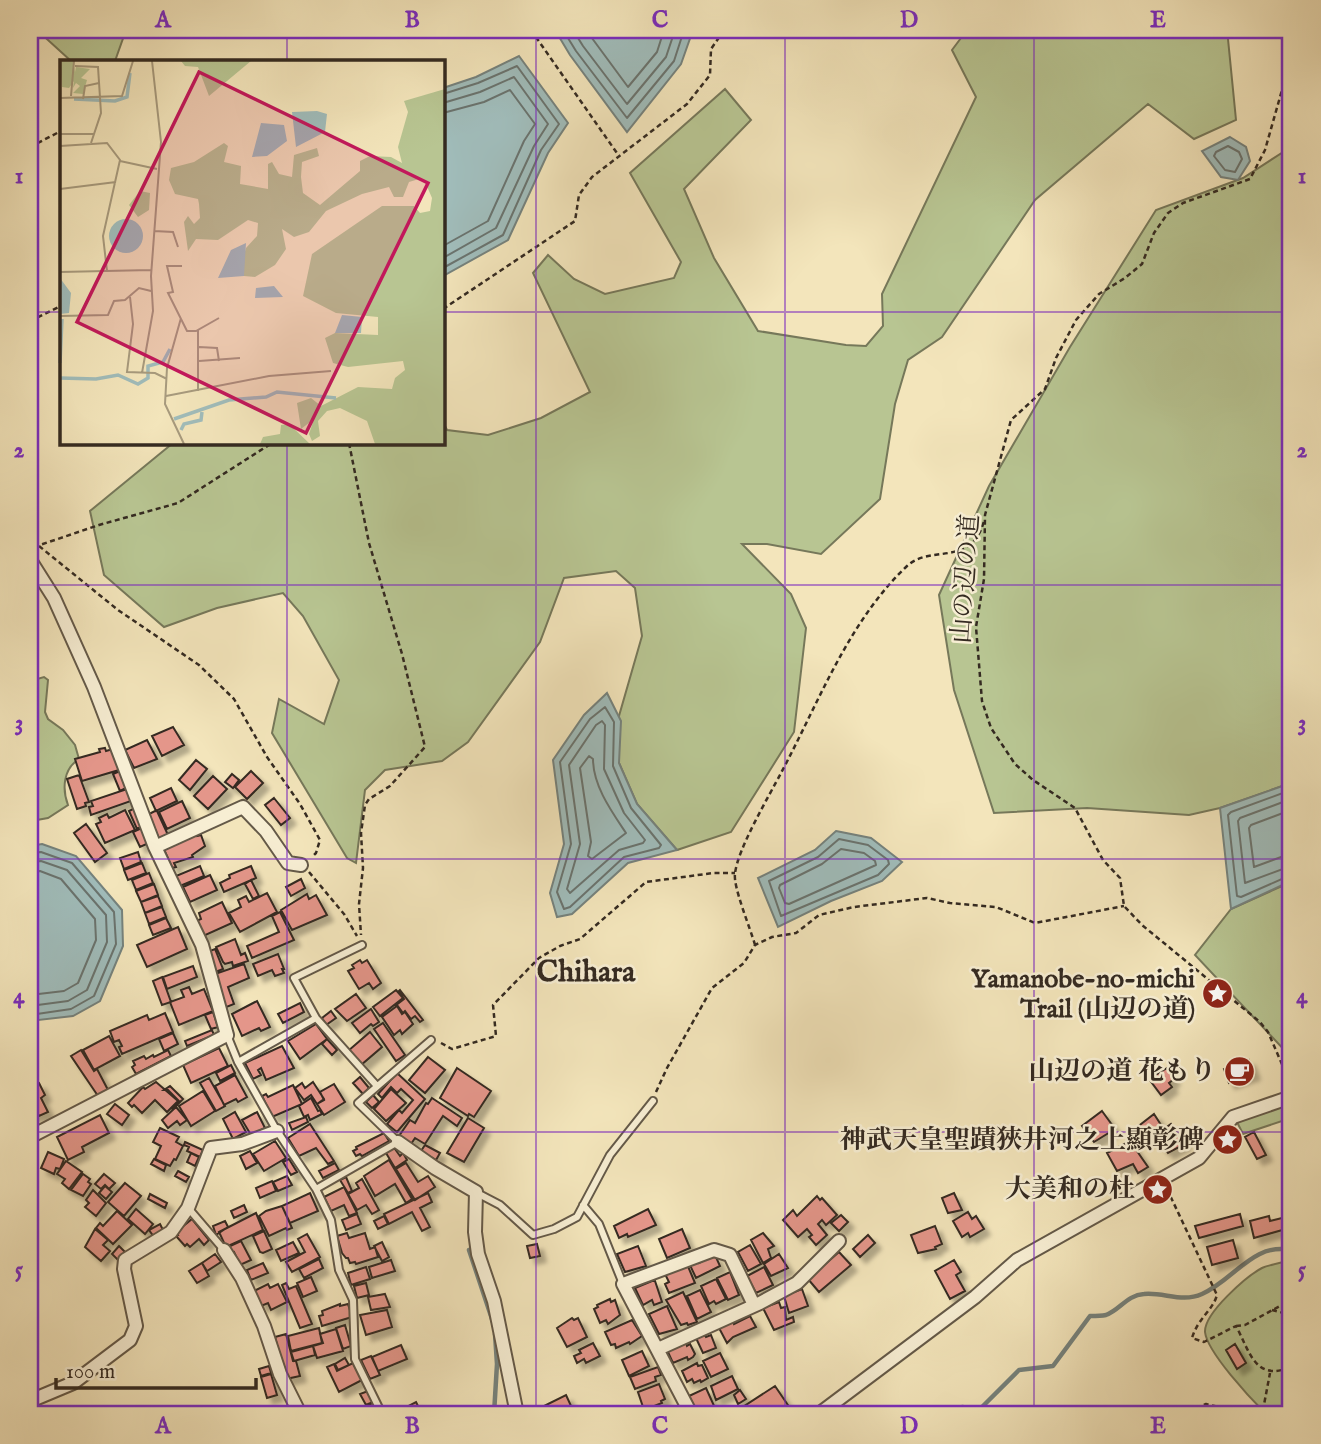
<svg xmlns="http://www.w3.org/2000/svg" width="1321" height="1444" viewBox="0 0 1321 1444" font-family="'IM FELL English','Noto Serif JP',serif">
<style>
.green{fill:#b8c592;stroke:#76785a;stroke-width:2}
.water{fill:#a0bcba;stroke:#75827d;stroke-width:2}
.lines{fill:none;stroke-linecap:round;stroke-linejoin:round}
.shore{stroke:#6a736e;stroke-width:2}
.stream{stroke:#75827d;stroke-width:4.5}
.building{fill:#e4968a;stroke:#342a21;stroke-width:2;filter:url(#shadow)}
.service-casing{stroke:#645948;stroke-width:10}
.minor-casing{stroke:#645948;stroke-width:16}
.path{stroke:#342a21;stroke-width:2.5;stroke-dasharray:5 3.5;stroke-linecap:butt}
.service{stroke:#f7eed3;stroke-width:6}
.minor{stroke:#f7eed3;stroke-width:12}
.grid{fill:none;stroke:#7b2cbf;stroke-width:2;stroke-opacity:0.55}
.labels{text-anchor:middle;dominant-baseline:central;stroke-width:5;stroke-linejoin:round;paint-order:stroke}
.street-label{font-size:26px;fill:#342a21;stroke:#f7eed3}
.poi-label{font-size:26px;font-weight:bold;fill:#342a21;stroke:#f7eed3;text-anchor:end}
.quarter-label{font-size:30px;font-weight:bold;fill:#342a21;stroke:#f7eed3}
.inset-river{fill:none;stroke:#a0bcba;stroke-width:3.5}
.inset-road{fill:none;stroke:#a79a7d;stroke-width:2}
.view{fill:#c2185b;fill-opacity:0.15;stroke:#c2185b;stroke-width:3.5}
.inset-edge{fill:none;stroke:#342a21;stroke-width:3.5}
.neatline{fill:none;stroke:#7b2cbf;stroke-width:2.5}
.grid-label{font-size:23px;text-anchor:middle;font-weight:bold;fill:#7b2cbf}
</style>
<defs>
<filter id="shadow"><feDropShadow dx="6" dy="6" stdDeviation="2" flood-color="#0004"/></filter>
</defs>
<rect width="100%" height="100%" fill="#f3e5bb"/>
<filter id="stains"><feTurbulence type="fractalNoise" baseFrequency=".00286" numOctaves="4"/><feColorMatrix values="0 0 0 0 .2 0 0 0 0 .09 0 0 0 0 .02 0 0 0 .5 -.17"/></filter>
<radialGradient id="worn" r=".72"><stop offset=".6" stop-color="#630" stop-opacity="0"/><stop offset="1" stop-color="#630" stop-opacity=".3"/></radialGradient>
<path class="green" d="M37,30H126L115,61H71Z
M967,30H1237L1228,39L1236,120L1194,139L1148,104L1035,200L942,337L908,360L895,404L880,499L821,554L767,544H742L791,594L806,628L794,732L731,832L677,850L637,804L619,763V716L642,636L635,588L616,571L564,578L540,642L468,742L442,761L385,770L365,790L356,863L347,858L272,733L279,699L324,724L339,680L303,616L283,593L217,608L164,627L104,575L90,511L173,443H443V422L447,430L488,435L541,418L590,392L533,273L548,255L574,279L605,294L674,278L681,262L630,173L725,89L751,120L684,189L714,258L758,331L846,345L866,346L883,326L882,294L976,97L952,50Z
M1291,147V783L1220,808L1189,815L1087,808L994,813L954,690L939,595L989,486L1070,347L1156,210L1243,178Z
M44,677L48,680L45,712L48,719L63,730L75,745L79,759C63,769 62,789 68,805L48,818L31,821L30,681Z
M1291,882V1055H1289L1195,955L1231,909Z
M1291,1103V1118L1243,1134L1237,1122Z
M1288,1261L1291,1262V1414H1266C1251,1399 1207,1352 1205,1332C1204,1313 1247,1276 1262,1268C1269,1265 1280,1263 1288,1261Z"/>
<path class="water" d="M555,30H693L681,64L627,132L570,55Z
M519,56L568,123L548,153L508,240L443,276V88L476,77Z
M1230,137L1246,147L1250,161L1238,180L1221,177L1202,151Z
M607,693L621,721L619,763L637,804L677,850L628,863L572,914L557,917L550,893L564,844L553,760L584,715Z
M1291,783V881L1231,909L1220,808Z
M836,831L871,838L902,862L882,881L831,901L778,927L758,878L815,850Z
M42,844L76,856L122,910L123,946L100,1001L73,1016L30,1021V846Z"/>
<g class="lines">
<path class="shore" d="M563,30L576,51L627,118L674,61L684,30
M573,30L583,46L627,104L666,57L675,30
M586,30L628,87L657,52L664,30
M443,94L478,83L517,66L559,124L541,150L503,235L443,268
M443,103L480,92L514,77L548,124L534,146L496,228L443,258
M443,113L484,102L510,90L535,124L524,141L488,221L443,246
M1228,146L1239,152L1242,159L1235,172L1225,170L1214,156L1216,152Z
M605,707L614,722L613,766L631,808L661,845L659,848L624,857L570,907L564,909L557,892L571,844L560,762L590,719Z
M602,721L605,725L604,769L624,813L645,840L643,843L619,850L570,893L567,889L580,844L569,765L596,725Z
M589,756L593,759C593,786 612,812 626,833L592,859L588,856L591,842L580,768Z
M1291,790L1231,812L1228,815L1237,896L1241,897L1291,875
M1291,799L1240,818L1238,821L1245,883L1291,866
M1291,810L1251,825L1249,828L1254,867L1281,857L1291,856
M839,839L868,845L888,860L889,864L878,875L781,916L769,881L818,857Z
M841,849L864,853L875,861L876,865L789,904L785,903L779,888L780,885L822,864Z
M30,853L41,852L72,863L114,912L116,944L94,996L71,1009L30,1015
M30,862L41,861L67,870L106,915L107,942L87,990L68,1001L30,1006
M30,872L40,871L61,879L95,919L96,940L78,983L64,991L30,995"/>
<path class="stream" d="M469,1250L493,1322
M494,1414L497,1364L495,1334
M952,1414L962,1407L980,1409L1019,1370L1053,1366L1090,1316C1095,1316 1101,1316 1106,1315C1120,1310 1127,1295 1144,1294C1164,1292 1182,1303 1202,1294C1234,1280 1253,1242 1291,1250"/>
</g>
<path class="building" d="M1291,33V51L1282,39Z
M173,727L184,745L162,756L152,736Z
M147,740L157,759L134,768L125,750Z
M105,748L106,751L113,749L119,770L82,781L75,759L100,752L99,749Z
M196,760L207,769L190,790L179,780Z
M120,771L126,788L120,791L113,774Z
M251,771L263,783L247,799L235,787Z
M232,774L239,780L233,788L225,782Z
M79,775L89,802L85,803L86,806L77,809L67,779Z
M213,776L227,789L208,809L194,796Z
M171,788L177,801L156,811L150,798Z
M127,789L131,801L91,815L89,807L93,806L91,801Z
M274,798L290,818L281,825L265,805Z
M182,801L190,818L167,829L159,812Z
M135,808L143,826L137,829L129,811Z
M125,810L135,830L105,843L96,824L101,822L99,818L107,814L109,818Z
M155,811H157L168,835L159,839L149,814Z
M86,824L107,853L95,862L74,833Z
M144,827L151,842L140,847L133,832Z
M195,833L197,836L201,835L205,846L192,855L193,857L174,863L176,867L172,868L162,845Z
M138,852L141,862L124,869L120,858Z
M142,863L146,873L128,880L124,870Z
M200,866L204,876L180,886L176,876Z
M251,866L256,878L224,892L220,883L230,878L229,875Z
M149,873L153,883L136,890L132,880Z
M210,875L217,890L190,902L183,887Z
M301,879L305,888L291,896L286,887Z
M251,880L259,896L253,899L245,884Z
M154,884L158,895L141,902L136,891Z
M267,893L277,912L240,932L229,913L241,907L238,900L246,896L249,902Z
M307,894L309,899L316,895L327,915L292,930L281,910Z
M158,896L162,906L145,913L141,902Z
M222,902L232,923L201,937L194,922L201,919L199,913Z
M162,907L166,917L149,924L145,913Z
M280,912L294,940L252,958L247,946L279,932L272,916Z
M166,918L171,928L153,935L149,925Z
M178,927L187,949L147,967L137,945Z
M235,939L241,955L245,953L248,961L233,966L232,962L225,964L223,962L216,947Z
M215,949L223,969L213,973L205,953Z
M278,954L284,969H282L284,973L275,976L272,970L258,976L253,964Z
M360,960L362,963L367,960L381,983L373,989L369,983L359,989L348,971L354,968L352,965Z
M244,964L249,978L228,987L234,1004L224,1008L212,975Z
M193,966L197,977L167,989L163,977Z
M162,977L171,1002L162,1005L153,981Z
M189,987L192,994L204,989L213,1011L179,1025L170,1002L184,997L181,990Z
M396,990L403,998L380,1016L373,1007Z
M400,990L423,1020L420,1022L415,1016L411,1019L405,1011L403,1013L397,1005L395,1006L404,999L399,991Z
M356,994L366,1008L347,1021L335,1009Z
M257,1001L270,1027L261,1031L259,1028L242,1036L232,1014Z
M300,1003L304,1012L283,1023L278,1014Z
M397,1006L402,1014L405,1012L413,1024L402,1034L400,1030L394,1035L382,1017Z
M371,1009L379,1022L373,1026L371,1024L360,1033L352,1023Z
M331,1011L336,1018L326,1025L322,1018Z
M213,1012L218,1027L211,1029L205,1015Z
M165,1013L173,1032L122,1054L119,1047L122,1046L119,1040L114,1042L110,1031L147,1015L149,1020Z
M383,1023L405,1055L396,1061L374,1029Z
M316,1024L327,1039L300,1059L288,1041Z
M212,1030L214,1035L187,1046L185,1041Z
M370,1032L382,1047L361,1065L348,1051Z
M173,1033L178,1044L164,1051L159,1039Z
M109,1036L120,1056L94,1070L83,1050Z
M327,1039L337,1050L332,1055L322,1044Z
M282,1046L294,1068L266,1080L261,1068L258,1070L261,1075L253,1079L245,1063Z
M219,1048L228,1066L191,1083L183,1065Z
M81,1050L94,1071L97,1069L108,1090L98,1096L71,1056Z
M168,1050L171,1056L136,1074L132,1067L135,1065L133,1061L144,1056L146,1059L153,1055L154,1057Z
M428,1057L445,1070L425,1093L409,1080Z
M1249,1060L1254,1074L1229,1083L1224,1069Z
M231,1065L235,1073L220,1081L216,1073Z
M457,1068L491,1091L474,1117L469,1114L468,1116L440,1098Z
M1167,1068L1174,1079L1169,1083L1172,1087L1161,1095L1149,1079Z
M397,1073L425,1099L397,1132L387,1124L399,1110L402,1113L413,1100L401,1089L397,1093L391,1087L382,1098L378,1094Z
M235,1075L247,1097L238,1102L236,1099L224,1105L215,1086Z
M360,1077L369,1088L363,1094L353,1083Z
M209,1078L225,1106L216,1111L200,1083Z
M156,1082L178,1101L167,1112L155,1100L142,1113L134,1105L132,1107L128,1103L143,1087L145,1089Z
M313,1082L324,1099L317,1104L311,1095L304,1100L295,1088L302,1083L305,1088Z
M39,1083L45,1095L41,1098L48,1112L39,1116L38,1114L30,1116V1087Z
M334,1084L345,1102L324,1115L317,1104L324,1100L320,1092Z
M293,1085L302,1104L272,1117L262,1096L266,1094L268,1097Z
M170,1086L183,1099L172,1110L179,1101L168,1090H164Z
M391,1089L406,1103L386,1121L374,1109Z
M203,1091L215,1111L191,1126L179,1106Z
M373,1095L379,1102L372,1108L366,1102Z
M311,1098L318,1111L320,1110L322,1114L310,1120L308,1115L304,1117L299,1106Z
M432,1098L462,1118L457,1126L443,1116L425,1144L415,1138L411,1144L399,1136L410,1120L415,1123L426,1103L428,1104Z
M115,1104L129,1115L122,1125L107,1114Z
M176,1107L187,1120L180,1125L177,1121L168,1128L162,1120Z
M1102,1111L1115,1129L1094,1142L1082,1126Z
M235,1112L246,1132L233,1139L223,1119Z
M257,1112L265,1128L251,1135L242,1120Z
M1154,1114L1163,1128L1145,1141L1136,1128Z
M100,1115L109,1133L82,1147L84,1152L68,1160L57,1137Z
M306,1117L308,1122L292,1130L289,1123Z
M468,1118L484,1128L464,1162L447,1153Z
M310,1124L334,1161L328,1164L316,1148L299,1156L288,1138Z
M1171,1124L1185,1144L1168,1153L1165,1148L1163,1149L1154,1136Z
M160,1128L179,1137L176,1142L183,1146L176,1160L174,1159L170,1166L155,1159L161,1146L153,1142Z
M1254,1132L1266,1155L1257,1159L1245,1137Z
M384,1133L389,1141L362,1156L360,1154L356,1156L353,1151L357,1149L356,1147Z
M275,1141L286,1158L264,1171L253,1154Z
M1130,1141L1148,1167L1138,1173L1133,1164L1117,1171L1107,1153Z
M185,1142L203,1150L200,1157L187,1151L189,1147L184,1145Z
M425,1145L440,1153L436,1160L421,1151Z
M391,1149H395L400,1156L403,1153L407,1160L395,1168L386,1153Z
M250,1151L257,1163L246,1169L240,1156Z
M48,1152L64,1159L60,1169L56,1168L54,1174L41,1168Z
M191,1153L199,1157L195,1166L187,1162Z
M154,1159L166,1165L164,1171L151,1164Z
M289,1159L297,1172L291,1175L283,1162Z
M389,1160L412,1199L406,1203L395,1184L375,1196L364,1176Z
M66,1161L82,1172L69,1189L62,1183L65,1179L57,1174Z
M335,1163L339,1170L323,1178L319,1171Z
M406,1163L418,1182L428,1176L435,1187L415,1200L396,1169Z
M178,1171L189,1177L186,1182L175,1176Z
M83,1174L90,1179L88,1182L91,1184L83,1196L71,1190Z
M104,1174L115,1183L109,1189L105,1185L101,1189L95,1184Z
M287,1176L292,1185L278,1191L273,1182Z
M346,1177L352,1191L348,1193L340,1180Z
M362,1179L379,1210L372,1214L366,1205L357,1210L348,1194L359,1188L356,1183Z
M272,1181L276,1191L260,1198L256,1188Z
M125,1183L141,1196L124,1216L108,1202Z
M105,1186L112,1192L106,1199L99,1193Z
M344,1187L357,1213L349,1216L344,1205L331,1211L324,1197Z
M93,1190L106,1203L96,1216L85,1207L89,1203L86,1200Z
M310,1193L318,1211L290,1223L282,1206Z
M428,1193L432,1202L420,1208L430,1227L422,1231L412,1212L389,1224L384,1214Z
M954,1193L962,1210L948,1213L942,1198Z
M150,1194L167,1203L165,1208L148,1199Z
M817,1196L820,1200L822,1198L837,1215L826,1225L822,1220L818,1224L827,1235L816,1245L809,1237L812,1235L807,1229L798,1237L783,1220L793,1210L797,1216Z
M244,1205L247,1212L234,1218L231,1211Z
M282,1206L292,1228L287,1230L286,1228L269,1236L259,1216L266,1211Z
M136,1209L153,1224L145,1234L128,1219Z
M648,1209L656,1225L628,1237L627,1234L619,1238L614,1226Z
M117,1211L132,1225L113,1244L96,1228L100,1223L103,1226Z
M968,1212L972,1219L976,1216L984,1229L970,1237L968,1233L962,1237L953,1221Z
M256,1213L263,1230L226,1247L219,1232Z
M357,1214L361,1224L346,1230L342,1220Z
M1240,1214L1243,1226L1199,1238L1195,1226Z
M841,1215L848,1222L839,1231L831,1223Z
M384,1216L388,1224L378,1229L374,1221Z
M1269,1216L1270,1221L1290,1216L1291,1241L1286,1229L1254,1238L1250,1221Z
M192,1219L209,1240L204,1245L199,1239L190,1247L187,1244L185,1246L176,1236L178,1235L176,1232Z
M225,1221L228,1227L216,1235L213,1226Z
M160,1224L164,1232L154,1237L149,1230Z
M935,1226L942,1244L935,1247L936,1249L918,1253L911,1235Z
M95,1229L108,1240L103,1245L110,1251L101,1261L85,1247Z
M682,1229L690,1248L667,1258L659,1239Z
M264,1231L272,1249L263,1253L260,1252L253,1236Z
M347,1233L349,1238L365,1233L370,1249L375,1247L378,1257L356,1264L355,1262L350,1263L348,1258H346L342,1253L337,1236Z
M763,1233L774,1246L768,1249L771,1258L763,1263L751,1240Z
M307,1234L320,1257L292,1272L286,1262L305,1252L298,1239Z
M868,1235L875,1243L860,1257L853,1249Z
M1233,1240L1238,1258L1212,1265L1207,1247Z
M241,1241L251,1260L240,1265L234,1252L231,1253L228,1247Z
M293,1242L299,1253L281,1261L276,1250Z
M382,1242L389,1257L382,1261L374,1246Z
M537,1244L540,1256L530,1258L527,1246Z
M750,1245L761,1264L748,1271L738,1252Z
M119,1246L126,1253L118,1260L112,1254Z
M638,1246L646,1266L625,1272L617,1254Z
M839,1252L851,1265L819,1292L808,1279Z
M215,1254L221,1262L207,1271L202,1263Z
M779,1254L788,1268L771,1276L764,1264Z
M715,1255L720,1266L696,1278L689,1263L697,1259L699,1263Z
M319,1259L323,1268L304,1278L299,1269Z
M391,1260L395,1271L372,1278L369,1267Z
M954,1260L961,1272L956,1275L965,1291L950,1299L935,1271Z
M202,1263L209,1276L197,1283L189,1271Z
M263,1263L268,1273L251,1280L247,1270Z
M687,1264L695,1283L669,1293L665,1284L669,1282L665,1274Z
M366,1267L370,1279L351,1285L348,1273Z
M764,1267L773,1285L756,1293L747,1276Z
M730,1272L739,1295L728,1300L717,1278Z
M311,1277L317,1291L303,1297L297,1283Z
M716,1279L726,1299L716,1304L714,1301L709,1304L701,1286Z
M652,1281H655L662,1302L654,1305L652,1300L643,1305L635,1288Z
M286,1283L289,1289L296,1286L312,1324L300,1328L282,1285Z
M366,1283L369,1295L357,1298L354,1286Z
M268,1284L270,1288L278,1284L287,1302L271,1310L268,1303L261,1306L254,1291Z
M802,1289L808,1306L789,1313L784,1296Z
M700,1290L711,1312L697,1319L687,1296Z
M683,1292L697,1322L688,1325L687,1323L681,1325L666,1300Z
M385,1294L390,1307L371,1310L368,1297Z
M610,1299L611,1302L615,1300L620,1315L608,1324L606,1320L600,1323L594,1309L598,1307L597,1305Z
M779,1302L781,1308L785,1307L786,1320L793,1317L794,1322L774,1330L763,1308Z
M340,1304V1306L348,1304L352,1317L322,1326L319,1316L323,1315L322,1311Z
M667,1306L677,1329L659,1334L649,1314Z
M387,1310L392,1327L366,1335L360,1315Z
M750,1316L756,1327L733,1337L727,1343L719,1328L733,1321L734,1324Z
M572,1318L574,1320L578,1318L587,1337L567,1347L557,1328Z
M632,1320L642,1336L630,1344L629,1342L616,1348L615,1344L611,1345L605,1332Z
M345,1325L351,1346L343,1349L336,1328Z
M319,1328L322,1343L291,1351L288,1336Z
M336,1329L343,1351L317,1358L313,1346L323,1343L320,1334Z
M286,1334L293,1361H296L300,1376L286,1379L275,1337Z
M705,1335L706,1337L711,1335L716,1348L703,1353L696,1338Z
M686,1342L687,1346L690,1344L695,1354L693,1357L688,1360L687,1357L673,1363L667,1350Z
M593,1343L600,1356L586,1363L584,1359L577,1363L574,1356L581,1353L579,1350Z
M1235,1344L1246,1363L1237,1369L1226,1350Z
M401,1345L407,1359L378,1371L372,1357Z
M313,1346L315,1355L294,1361L291,1352Z
M642,1351L649,1366L629,1376L622,1360Z
M720,1353L728,1369L711,1377L703,1361Z
M371,1356L380,1375L370,1379L361,1360Z
M345,1358L349,1365L338,1370L335,1364Z
M353,1363L362,1380L339,1392L327,1367L334,1364L337,1371Z
M697,1363L698,1366L702,1365L708,1378L701,1382L700,1380L694,1383L692,1379L687,1382L682,1371Z
M269,1366L271,1373L261,1376L259,1369Z
M658,1367L661,1375L655,1377L656,1381L635,1389L630,1377Z
M271,1374L277,1395L267,1398L261,1377Z
M732,1376L738,1389L716,1400L711,1386Z
M659,1384L665,1399L661,1401L662,1403L644,1410L638,1392Z
M775,1386L794,1414H732Z
M706,1388L715,1408L707,1412L705,1408L697,1412L689,1396Z
M740,1390L746,1399L738,1404L734,1395Z
M368,1391L373,1402L366,1405L360,1394Z
M566,1395L572,1408L559,1414H543L540,1408Z
M416,1402L422,1414H393Z
M373,1403L378,1414H369L365,1406Z"/>
<g class="lines">
<defs>
<path id="service" d="M362,945L294,978L316,1018L377,1086
M227,1035L238,1062L277,1131L316,1189L331,1220L339,1270L353,1300L355,1359L382,1414
M238,1062L316,1018
M316,1189L398,1142L358,1103L431,1040
M477,1193L500,1205L533,1235L554,1229L577,1217L610,1155L653,1101
M583,1205L599,1224L623,1284
M189,1209L224,1250"/>
<path id="minor" d="M30,560L54,598L94,687L155,847L202,945L227,1035L30,1137
M155,847L243,807L266,831L288,863L301,865
M398,1142L435,1168L476,1192L475,1232L478,1254L494,1301L517,1414
M224,1250L242,1278L264,1326L280,1374L300,1414
M658,1349L760,1303L797,1283L839,1241
M30,1401L73,1383L130,1340L136,1326L124,1269L125,1260L171,1232L188,1208L211,1148L242,1144L277,1131
M691,1414L623,1284L714,1250L730,1255L754,1305
M819,1414L975,1297L1017,1260L1199,1158L1233,1117L1291,1097"/>
</defs>
<use href="#service" class="service-casing"/>
<use href="#minor" class="minor-casing"/>
<path class="path" d="M531,30L619,156
M1291,79L1284,83L1265,150L1250,179L1183,203L1168,213L1154,233L1142,264L1125,278L1099,294L1076,320L1056,358L1045,389L1011,420L985,515L984,579L976,627L982,701L991,728L1015,764L1033,780L1075,808L1103,860L1120,878L1124,906L1142,925L1260,1022L1268,1032L1291,1085
M30,147L61,131
M443,309L575,221L579,195L592,177L687,104L710,75L711,49L720,36L730,30
M30,321L61,306
M349,443L369,543L402,654L425,747L390,786L369,799L365,805L361,833L363,868L359,904L361,935
M39,546L118,610L199,665L234,699L267,757L300,804L320,840L316,853L312,857
M34,547L99,525L178,503L272,443
M309,872L344,914L357,936
M755,945C751,930 733,887 735,874C737,850 769,796 781,773C819,702 848,622 907,566C930,544 971,568 984,521
M441,1043L452,1049L496,1036L493,1005L539,958L560,946L580,939L646,882L713,873H735
M656,1092L667,1068L712,988L744,963L755,945L772,937L796,933L819,915L854,907L927,898L950,903L996,907L1035,923L1124,906
M1167,1189L1217,1295C1213,1310 1198,1318 1192,1338L1204,1342L1236,1326C1250,1352 1255,1382 1291,1367
M1272,1310L1291,1315
M1236,1326L1245,1325L1291,1300
M1180,1414L1206,1404L1240,1412L1263,1410L1270,1373"/>
<use href="#service" class="service"/>
<use href="#minor" class="minor"/>
</g>
<path class="grid" d="M287,30V61M536,30V1414M785,30V1414M1034,30V1414M30,312H61M443,312H1291M287,443V1414M30,585H1291M30,859H1291M30,1132H1291"/>
<defs>
<symbol id="sight-disc" viewBox="-11 -11 22 22"><circle r="9.5" fill="#8f2418" stroke="#f7eed3"/><path d="M0-6L1.8-2.2L6-1.7L2.9 1.2L3.7 5.4L0 3.3L-3.7 5.4L-2.9 1.2L-6-1.7L-1.8-2.2Z" fill="#fff"/></symbol>
<symbol id="cafe-disc" viewBox="-11 -11 22 22"><circle r="9.5" fill="#8f2418" stroke="#f7eed3"/><path d="M-5.5-4.5H6V0H3Q3 3.5 0 3.5H-2.5Q-5.5 3.5-5.5 0ZM3-3.2v2h1.7v-2ZM-6 4.5H4V6H-6Z" fill="#fff"/></symbol>
</defs>
<g fill-rule="evenodd">
<use href="#sight-disc" x="1200" y="976" width="35" height="35"/>
<use href="#cafe-disc" x="1222" y="1054" width="35" height="35"/>
<use href="#sight-disc" x="1210" y="1122" width="35" height="35"/>
<use href="#sight-disc" x="1140" y="1172" width="35" height="35"/>
</g>
<g class="labels">
<g class="street-label">
<text transform="translate(966 579) rotate(-86)">山の辺の道</text>
</g>
<g class="poi-label">
<text x="1195" y="979">Yamanobe-no-michi<tspan x="1195" dy="30">Trail (山辺の道)</tspan></text>
<text x="1216" y="1071">山辺の道 花もり</text>
<text x="1204" y="1140">神武天皇聖蹟狹井河之上顯彰碑</text>
<text x="1135" y="1189">大美和の杜</text>
</g>
<g class="quarter-label">
<text x="586" y="973">Chihara</text>
</g>
</g>
<g transform="translate(60 60)">
<rect width="385" height="385" fill="#f3e5bb"/>
<path d="M0,1H13L15,12L16,7L30,9L21,18L27,20L23,34L13,33L20,26L16,23L13,28L14,21L9,28L2,27ZM121,1H191L149,36L138,7L125,6ZM385,29V384H315L307,361L280,348L267,351L258,361L260,376L252,381L249,374L254,359L241,369L237,343L251,338L261,346L298,327L332,329L335,318L345,310L343,301L288,307L273,303L265,278L275,273L318,275V257L276,253L243,236L252,194L322,146H354L360,153L370,151L372,138L366,124L359,119L349,122L343,137H334L329,127L302,134L266,151L249,172L234,177L222,169L226,189L215,205L195,217L184,216L181,205L186,188L197,176L198,163L188,160L158,180L136,179L128,191L124,162L128,156L134,164L140,158L139,144L138,139L115,134L109,120L111,108L134,102L164,83L168,86L164,102L181,106L180,124L208,129V104L212,102L219,114L232,117L234,95L257,88L259,96L242,102L241,117L243,133L260,145L300,111V101L310,96L331,97L342,103L338,87L348,52L344,41ZM80,131L90,133L89,150L78,157L69,145ZM229,364L250,384H200L203,377L220,374L221,365Z" fill="#b8c592"/>
<path d="M257,51L267,54L265,72L236,87L232,52ZM201,63L224,65L227,81L207,96L192,97ZM49 176a17 17 0 1 1 34 0a17 17 0 1 1-34 0ZM186,183L184,216L158,218L171,190ZM0,218L11,233L9,253L0,254ZM214,226L223,237L195,238L196,228ZM282,255L302,257L301,273H275Z" fill="#a0bcba"/>
<path class="inset-river" d="M14,39L55,41L67,37L70,13M0,303L2,259M0,318L36,319L58,315L78,324L88,318V306L103,302L110,289M114,359L169,340L206,337L217,332L276,338M121,370L124,364L141,360L142,352"/>
<path class="inset-road" d="M15,6L38,7L41,53L31,83M11,36L14,1M0,38L62,36L73,1M23,39L25,26L39,23M0,74H34M0,86L47,83L60,100L43,176L47,211M60,101L97,109M0,129L56,122M94,171L113,172L118,187M122,206H107L113,232L108,233L127,271H136L159,258M0,212L91,210M70,237L73,264L67,312L95,313L107,319M0,256L48,255L54,241L65,240L79,228L91,231M121,258L107,308L105,344L124,384M139,287L157,288L159,301M139,301L180,298M82,313L93,251L91,216L101,82L92,1M138,331V270M106,336L209,316L271,311"/>
<path class="view" d="M139,12L368,123L246,373L17,262Z"/>
<rect width="385" height="385" class="inset-edge"/>
</g>
<rect width="1321" height="1444" fill="none" stroke="#f3e5bb" stroke-width="77"/>
<path d="M56 1378v10h200v-10" fill="none" stroke="#342a21" stroke-width="3.5"/>
<text x="66" y="1378" font-size="21" fill="#342a21" stroke="#f7eed3" stroke-width="5" paint-order="stroke">100 m</text>
<rect x="38" y="38" width="1244" height="1368" class="neatline"/>
<g class="grid-label">
<text x="163" y="27">A</text>
<text x="412" y="27">B</text>
<text x="660" y="27">C</text>
<text x="909" y="27">D</text>
<text x="1158" y="27">E</text>
<text x="19" y="183">1</text>
<text x="1302" y="183">1</text>
<text x="19" y="457">2</text>
<text x="1302" y="457">2</text>
<text x="19" y="730">3</text>
<text x="1302" y="730">3</text>
<text x="19" y="1003">4</text>
<text x="1302" y="1003">4</text>
<text x="19" y="1277">5</text>
<text x="1302" y="1277">5</text>
<text x="163" y="1433">A</text>
<text x="412" y="1433">B</text>
<text x="660" y="1433">C</text>
<text x="909" y="1433">D</text>
<text x="1158" y="1433">E</text>
</g>
<rect width="100%" height="100%" filter="url(#stains)"/>
<rect width="100%" height="100%" fill="url(#worn)"/>
</svg>
